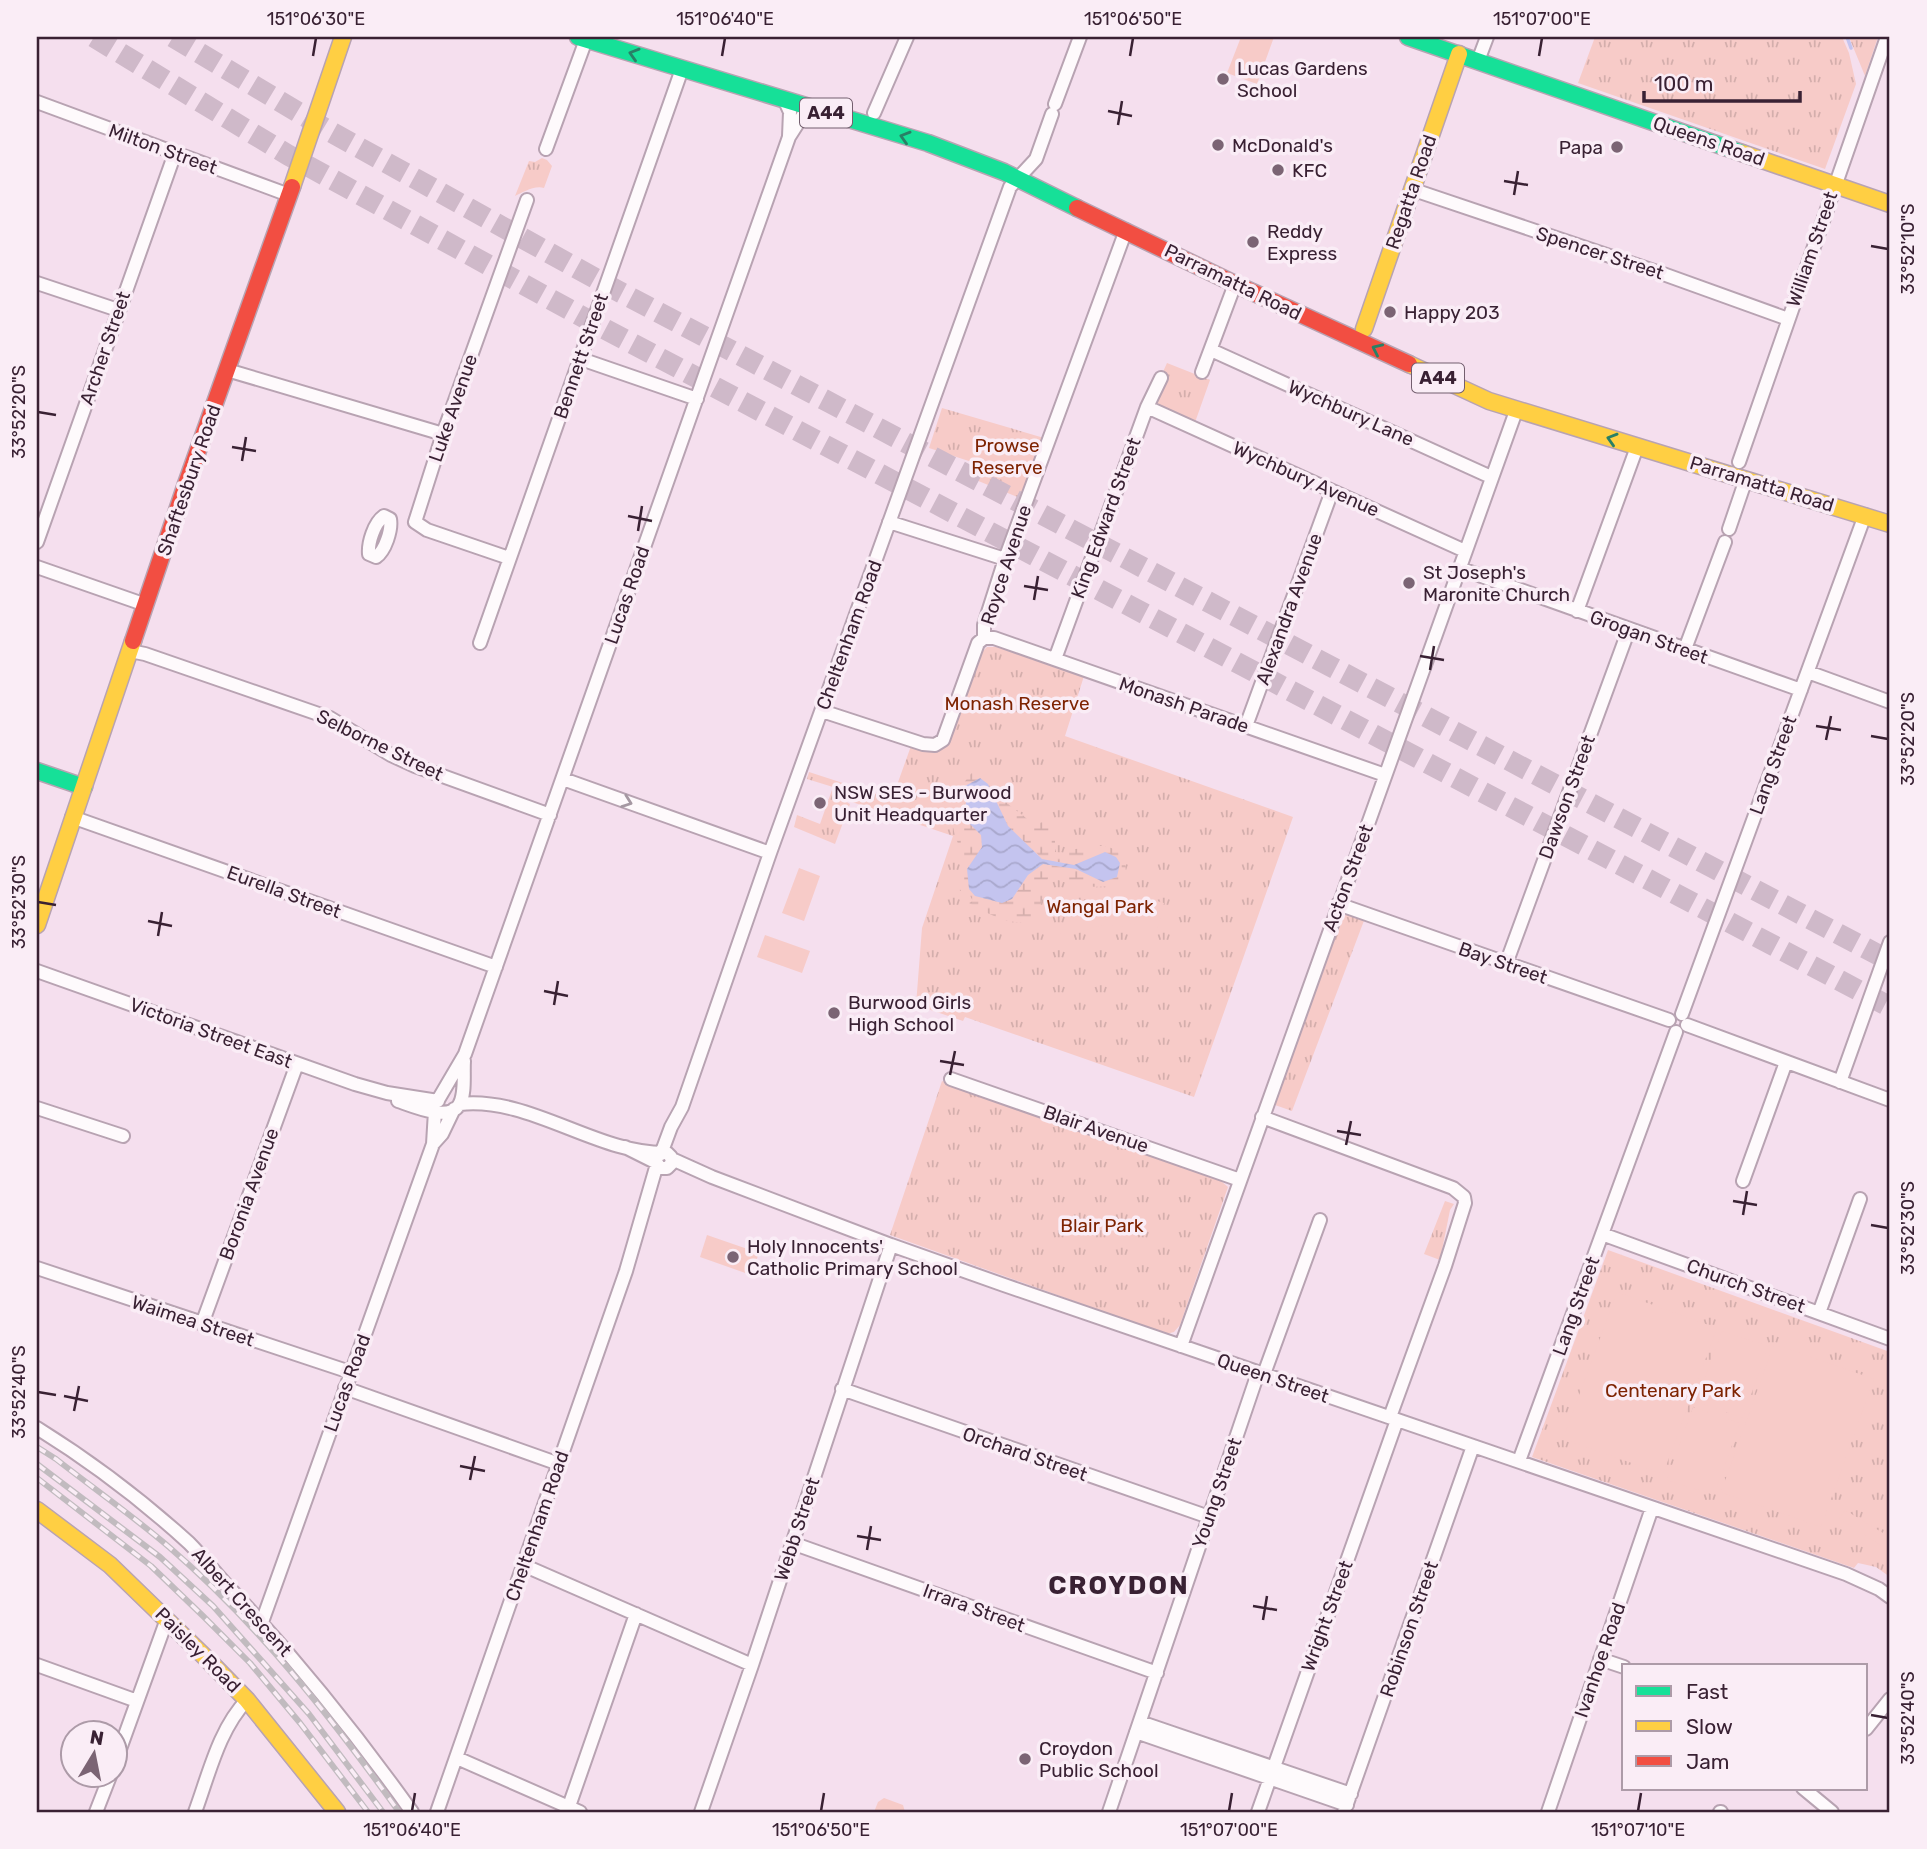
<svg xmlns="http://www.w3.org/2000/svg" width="1927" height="1849" viewBox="0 0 1927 1849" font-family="Rubik,sans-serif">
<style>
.grass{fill:url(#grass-tufts)}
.wetland{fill:url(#wetland-marsh);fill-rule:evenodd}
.pitch{fill:#f7cbc8}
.water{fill:url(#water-waves)}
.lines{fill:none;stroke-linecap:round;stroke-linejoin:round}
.stream{stroke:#c4c4ef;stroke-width:3.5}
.highway-tunnel{stroke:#cfb9c9;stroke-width:21;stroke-dasharray:21 10;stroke-linecap:butt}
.street-casing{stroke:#b8a3b2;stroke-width:16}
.fast-casing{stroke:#b8a3b2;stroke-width:19}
.slow-casing{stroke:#b8a3b2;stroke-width:19}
.jam-casing{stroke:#b8a3b2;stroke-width:19}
.street{stroke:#fefafc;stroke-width:12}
.fast{stroke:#16e098;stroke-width:16}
.slow{stroke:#ffcf43;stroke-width:16}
.jam{stroke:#f24e42;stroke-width:16}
.rail-casing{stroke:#c1bbbf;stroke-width:6}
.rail{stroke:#faedf6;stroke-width:3.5;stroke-dasharray:10;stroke-linecap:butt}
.oneway{stroke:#288066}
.oneway2{stroke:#a598a2}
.ticks{fill:none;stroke:#392133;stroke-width:2.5}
.poi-dot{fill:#7b6474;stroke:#faedf6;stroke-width:2.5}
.labels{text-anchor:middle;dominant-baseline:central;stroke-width:7;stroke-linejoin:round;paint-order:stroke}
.shield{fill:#faedf6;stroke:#735e6e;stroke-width:2}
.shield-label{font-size:18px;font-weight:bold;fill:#392133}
.poi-label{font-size:19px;fill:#392133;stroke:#faedf6;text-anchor:start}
.street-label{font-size:19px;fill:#392133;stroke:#faedf6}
.park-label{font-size:19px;fill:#7e2302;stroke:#faedf6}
.district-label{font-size:26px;font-weight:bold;letter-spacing:2px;fill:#392133;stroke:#faedf6}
.neatline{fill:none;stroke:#392133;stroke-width:2.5}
.ticks-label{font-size:18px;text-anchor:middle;fill:#392133}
</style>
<defs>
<pattern id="grass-tufts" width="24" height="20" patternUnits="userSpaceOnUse" patternTransform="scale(1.75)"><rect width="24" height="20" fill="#f7cbc8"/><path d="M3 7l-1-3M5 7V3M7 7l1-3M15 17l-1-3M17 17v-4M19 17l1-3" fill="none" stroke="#d4aeac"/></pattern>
<pattern id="wetland-marsh" width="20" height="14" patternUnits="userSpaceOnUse" patternTransform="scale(1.75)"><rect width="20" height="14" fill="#f7cbc8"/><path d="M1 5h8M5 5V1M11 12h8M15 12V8" fill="none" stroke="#d4aeac"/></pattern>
<pattern id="water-waves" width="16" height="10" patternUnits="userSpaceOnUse" patternTransform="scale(1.75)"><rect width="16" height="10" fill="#c4c4ef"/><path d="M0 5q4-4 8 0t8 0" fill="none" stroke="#a9a8cd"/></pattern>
</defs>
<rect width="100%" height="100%" fill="#f5dfee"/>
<path class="grass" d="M1595,37H1842L1849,53L1856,84L1825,169L1578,83Z
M1849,37H1878L1865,76Z
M542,158L547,160L552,166L544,188C534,185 522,193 515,196L529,161L535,162Z
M1167,363L1210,380L1193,428L1147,407Z
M942,408L1044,438L1022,499L976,480L981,465L929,448Z
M987,647H996L1084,676L1065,736L1293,817L1194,1097L965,1017L963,1021L916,1005L922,928L953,836L852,802L854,794L840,789L837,796L850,804L835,844L794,827L797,815L820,824L833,787L807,779L809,772L892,799L911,746C927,751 935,754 948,742L981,653Z
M1343,909L1365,918L1292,1111L1275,1105Z
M942,1081L1221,1181L1228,1187L1180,1325L1174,1332L1166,1334L890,1235Z
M1445,1201L1454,1204L1450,1210L1440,1260L1424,1254Z
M1608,1250L1890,1352V1577L1876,1567L1858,1563L1854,1568L1532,1457Z"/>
<path class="wetland" d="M975,769C994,772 994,787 1004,800C1013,810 1026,815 1033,826L1044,821L1047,822L1055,839V852L1063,854L1069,849C1079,850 1087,846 1097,846C1121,845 1131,862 1123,883C1104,890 1079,886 1060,881L1056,873L1050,872C1045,885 1043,903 1036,915C1025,934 983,912 969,903L973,901L966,889L960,891C958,881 959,873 966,864C949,822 942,807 975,769ZM988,784L1008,826L1022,841L1029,844L1042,859L1074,865L1086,875L1076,869L1043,864L1028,875L1012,899L969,889L968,875L982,847L981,835L964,815L966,798Z"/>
<path class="pitch" d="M1241,37H1274L1257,84L1227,73Z
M799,868L820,876L804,921L782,913Z
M1136,895L1164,903L1157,930L1129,923Z
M1094,905L1123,911L1125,916L1122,927C1092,920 1085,936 1059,936L1067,919C1078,917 1083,908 1094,905Z
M765,935L810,951L802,973L757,957Z
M707,1235L759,1253L751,1275L700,1257Z
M1617,1292L1717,1328L1663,1474L1563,1439Z
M1722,1331L1768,1346L1743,1418L1696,1402Z
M1774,1344L1874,1379L1821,1527L1721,1492Z
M1693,1407L1740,1423L1714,1495L1667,1480Z
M1845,1510L1888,1536L1882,1546L1839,1519Z
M884,1798L903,1805L905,1812H874L878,1802Z"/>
<path class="water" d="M980,778L988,784L1008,826L1042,859L1074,865L1105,852L1116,857L1120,863L1117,877L1103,882L1076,869L1043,864L1028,875L1012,899L1002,903L975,896L969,889L967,869L982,847L981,835L969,823L964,810L966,803L965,786Z"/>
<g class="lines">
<path class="stream" d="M1847,37L1851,48"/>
<path class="highway-tunnel" d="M94,37L288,155L601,327L1890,1007
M173,37L331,132L618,291L1890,961"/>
<defs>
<path id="street" d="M1478,61L1487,37
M785,101L790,112L789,136
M37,102L289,195
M1055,104L1080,37
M874,113L907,37
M546,149L587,37
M1411,189L1666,275L1788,319
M37,283L118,310
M1211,350L1491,477
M581,359L697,399
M227,370L443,434
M1202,372L1235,284
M1147,407L1465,551
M1739,462L1887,37
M384,516L390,519C392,530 385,551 376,557L369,554C368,543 374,523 384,516Z
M889,522L1005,559
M1729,529L1746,479
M37,542L175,153
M509,558L427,530L415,522L443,434L527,200
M37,567L146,605
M1459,568L1801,690
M1577,611L1637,447
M984,638H994L1385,775
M480,643L682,69
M1685,649L1725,542
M130,651L145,654L330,718L391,755L415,766L550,815
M1055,659L1147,407L1161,378
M1808,672L1890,702
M822,711L923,744L935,745L943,740L978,643L984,638V625L1005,559L1126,230
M1246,726L1332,491
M563,779L770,853
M72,817L496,967
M1338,904L1669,1020
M1506,964L1629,629
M37,971L355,1084L387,1093L438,1101
M1682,1014L1865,515
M1687,1025L1890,1100
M951,1079L1240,1180
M1840,1082L1890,942
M438,1100L465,1054L789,137L803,115L809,108
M398,1101C413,1106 449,1122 459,1105C466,1094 463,1074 464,1061
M460,1104C530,1096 598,1155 667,1153L671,1157L672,1163L667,1168H660L657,1163L625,1147
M37,1108L123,1136
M1262,1117L1453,1188L1464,1197L1465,1203L1445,1266L1390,1417
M433,1144L435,1111
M661,1154L671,1127L682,1107L770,853L1010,187L1036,159L1052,114
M672,1159L712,1177L891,1245L1004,1285L1846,1574L1879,1589L1890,1597
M1743,1181L1786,1062
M1602,1234L1890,1339
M37,1268L350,1372
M1819,1313L1860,1199
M202,1324L297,1064
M1181,1346L1516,411
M1264,1374L1320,1220
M345,1388L559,1464
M842,1389L1209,1517
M37,1428C90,1461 143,1501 189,1543C205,1559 219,1578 235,1594C299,1663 357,1735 412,1812
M1519,1461L1676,1032
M792,1543L1157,1673
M523,1565L752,1665
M262,1622L433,1144L442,1134L454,1109
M1600,1659L1624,1667
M37,1665L137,1701
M1140,1722L1351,1794
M1866,1729L1890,1699
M1136,1732L1347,1805
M457,1758L580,1812
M116,1760L167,1619
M1803,1788L1832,1812
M96,1812L110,1776
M195,1812C209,1774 219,1729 247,1700
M437,1812L626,1271L657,1164
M567,1812L636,1614
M701,1812L752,1665L891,1245
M1109,1812L1258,1373
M1258,1812L1397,1420
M1344,1812L1473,1446
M1548,1812L1652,1508
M1720,1812H1721"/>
<path id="fast" d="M578,37L928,143L1004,172L1077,208
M1408,37L1742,153
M37,771L84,787"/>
<path id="slow" d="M1742,153L1890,204
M292,187L343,37
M1364,329L1459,54
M1409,364L1489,401L1890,524
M37,925L133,641
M37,1510L110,1565L208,1660L247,1700L337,1812"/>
<path id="jam" d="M1077,208L1235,284L1409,364
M133,641L186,484L292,187"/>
</defs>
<use href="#street" class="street-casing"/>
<use href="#fast" class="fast-casing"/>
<use href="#slow" class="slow-casing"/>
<use href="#jam" class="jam-casing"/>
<use href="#street" class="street"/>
<use href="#fast" class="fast"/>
<use href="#slow" class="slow"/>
<use href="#jam" class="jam"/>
<defs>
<path id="rail" d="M37,1447L56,1459C93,1488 133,1516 169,1547C258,1624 331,1717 399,1812
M37,1464L160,1557L213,1606L309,1714L383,1812
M37,1478L151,1566L203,1616L250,1663L300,1723L368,1812"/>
</defs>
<use href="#rail" class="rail-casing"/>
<use href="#rail" class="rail"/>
</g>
<defs><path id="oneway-chevron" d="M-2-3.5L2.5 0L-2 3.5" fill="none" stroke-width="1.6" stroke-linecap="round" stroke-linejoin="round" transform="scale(1.75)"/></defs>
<g class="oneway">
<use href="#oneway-chevron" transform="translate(634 54) rotate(-163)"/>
<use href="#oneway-chevron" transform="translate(905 137) rotate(-163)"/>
<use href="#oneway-chevron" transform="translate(1377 349) rotate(-155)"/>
<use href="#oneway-chevron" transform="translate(1612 439) rotate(-163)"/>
</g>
<use class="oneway2" href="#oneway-chevron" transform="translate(627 802) rotate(20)"/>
<path class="ticks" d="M313,56L316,38M722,56L725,38M1130,56L1133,38M1539,56L1542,38M1108,111L1132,116M1118,125L1122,101M1504,181L1528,185M1514,195L1518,171M1871,246L1888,249M38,412L56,415M232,447L256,451M242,461L246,437M628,516L652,521M638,531L642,506M1024,586L1048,590M1034,600L1038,576M1420,656L1444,660M1430,670L1434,646M1816,726L1841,730M1871,736L1888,739M1826,740L1831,716M38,902L56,905M148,921L172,926M158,936L162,912M544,991L568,996M554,1005L558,981M940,1061L964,1065M950,1075L955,1051M1337,1131L1361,1135M1346,1145L1351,1121M1733,1201L1757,1205M1743,1215L1747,1191M1871,1225L1888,1228M38,1392L56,1395M64,1396L88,1401M74,1411L79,1386M460,1466L485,1471M470,1480L475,1456M857,1536L881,1540M867,1550L871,1526M1253,1606L1277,1610M1263,1620L1267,1596M1871,1715L1888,1718M412,1811L415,1793M821,1811L824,1793M1229,1811L1232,1793M1638,1811L1641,1793"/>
<g class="poi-dot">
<circle cx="1223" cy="79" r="7"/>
<circle cx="1218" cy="145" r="7"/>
<circle cx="1617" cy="147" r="7"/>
<circle cx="1278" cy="170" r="7"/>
<circle cx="1253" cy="242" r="7"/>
<circle cx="1390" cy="312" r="7"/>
<circle cx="1409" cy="583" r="7"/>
<circle cx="820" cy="803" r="7"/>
<circle cx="834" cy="1013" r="7"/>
<circle cx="733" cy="1257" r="7"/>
<circle cx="1025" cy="1759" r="7"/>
</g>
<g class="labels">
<g class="shield">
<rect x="800" y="98.5" width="52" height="29" rx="5"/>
<rect x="1412" y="363.5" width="52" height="29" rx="5"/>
</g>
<g class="shield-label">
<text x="826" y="113">A44</text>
<text x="1438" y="378">A44</text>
</g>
<g class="poi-label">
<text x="1237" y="68">Lucas Gardens<tspan x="1237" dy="22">School</tspan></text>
<text x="1232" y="145">McDonald's</text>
<text x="1603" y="147" text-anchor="end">Papa</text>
<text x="1292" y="170">KFC</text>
<text x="1267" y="231">Reddy<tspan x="1267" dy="22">Express</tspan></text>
<text x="1404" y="312">Happy 203</text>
<text x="1423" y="572">St Joseph's<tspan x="1423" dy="22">Maronite Church</tspan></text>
<text x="834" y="792">NSW SES - Burwood<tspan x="834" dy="22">Unit Headquarter</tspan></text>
<text x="848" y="1002">Burwood Girls<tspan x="848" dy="22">High School</tspan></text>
<text x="747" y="1246">Holy Innocents'<tspan x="747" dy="22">Catholic Primary School</tspan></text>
<text x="1039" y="1748">Croydon<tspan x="1039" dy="22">Public School</tspan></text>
</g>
<g class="street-label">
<text transform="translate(1709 141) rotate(19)">Queens Road</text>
<text transform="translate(163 149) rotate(20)">Milton Street</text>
<text transform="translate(1411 192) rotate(-71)">Regatta Road</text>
<text transform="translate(1812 249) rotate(-71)">William Street</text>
<text transform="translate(1600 253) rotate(18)">Spencer Street</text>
<text transform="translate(1233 282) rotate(26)">Parramatta Road</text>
<text transform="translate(105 348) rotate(-71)">Archer Street</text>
<text transform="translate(581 356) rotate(-71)">Bennett Street</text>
<text transform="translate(453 408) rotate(-71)">Luke Avenue</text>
<text transform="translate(1351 413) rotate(24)">Wychbury Lane</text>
<text transform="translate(1306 479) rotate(24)">Wychbury Avenue</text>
<text transform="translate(189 480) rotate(-71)">Shaftesbury Road</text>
<text transform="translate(1762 484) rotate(17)">Parramatta Road</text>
<text transform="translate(1106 518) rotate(-70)">King Edward Street</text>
<text transform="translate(1006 565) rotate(-72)">Royce Avenue</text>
<text transform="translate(627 595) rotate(-71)">Lucas Road</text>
<text transform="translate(1289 609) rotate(-70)">Alexandra Avenue</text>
<text transform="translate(849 635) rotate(-70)">Cheltenham Road</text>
<text transform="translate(1649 637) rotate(20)">Grogan Street</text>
<text transform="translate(1184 705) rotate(19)">Monash Parade</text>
<text transform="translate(380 745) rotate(26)">Selborne Street</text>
<text transform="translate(1773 765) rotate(-70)">Lang Street</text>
<text transform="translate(1567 797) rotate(-70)">Dawson Street</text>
<text transform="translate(1348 878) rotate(-70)">Acton Street</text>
<text transform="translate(284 892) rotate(20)">Eurella Street</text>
<text transform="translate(1503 963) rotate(19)">Bay Street</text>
<text transform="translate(211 1033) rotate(20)">Victoria Street East</text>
<text transform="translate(1096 1129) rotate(19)">Blair Avenue</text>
<text transform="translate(249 1194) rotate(-70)">Boronia Avenue</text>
<text transform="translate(1746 1286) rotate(20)">Church Street</text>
<text transform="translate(1576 1306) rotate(-70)">Lang Street</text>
<text transform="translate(193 1321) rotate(18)">Waimea Street</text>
<text transform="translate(1273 1378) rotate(19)">Queen Street</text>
<text transform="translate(347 1383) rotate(-70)">Lucas Road</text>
<text transform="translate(1025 1454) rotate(19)">Orchard Street</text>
<text transform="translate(1217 1493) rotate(-71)">Young Street</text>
<text transform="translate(537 1526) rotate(-71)">Cheltenham Road</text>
<text transform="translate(797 1529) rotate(-72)">Webb Street</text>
<text transform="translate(242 1602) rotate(48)">Albert Crescent</text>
<text transform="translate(974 1608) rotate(20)">Irrara Street</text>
<text transform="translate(1327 1616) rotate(-70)">Wright Street</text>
<text transform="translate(1409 1629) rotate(-71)">Robinson Street</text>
<text transform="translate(198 1650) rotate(45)">Paisley Road</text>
<text transform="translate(1600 1660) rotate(-71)">Ivanhoe Road</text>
</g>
<g class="park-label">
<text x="1007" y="445">Prowse<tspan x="1007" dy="22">Reserve</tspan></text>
<text x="1017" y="703">Monash Reserve</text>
<text x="1100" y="906">Wangal Park</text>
<text x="1102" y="1225">Blair Park</text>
<text x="1673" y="1390">Centenary Park</text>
</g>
<g class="district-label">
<text x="1119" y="1585">CROYDON</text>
</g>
</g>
<rect width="1927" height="1849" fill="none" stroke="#faedf6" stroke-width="77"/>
<rect x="1622" y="1664" width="245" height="126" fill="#faedf6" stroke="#ad9ba8" stroke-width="2"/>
<rect x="1636" y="1686" width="35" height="10" fill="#16e098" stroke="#ad9ba8" stroke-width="2"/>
<text x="1686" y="1699" font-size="21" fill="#392133">Fast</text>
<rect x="1636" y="1721" width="35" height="10" fill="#ffcf43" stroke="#ad9ba8" stroke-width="2"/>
<text x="1686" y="1734" font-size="21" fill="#392133">Slow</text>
<rect x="1636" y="1756" width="35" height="10" fill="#f24e42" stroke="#ad9ba8" stroke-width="2"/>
<text x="1686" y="1769" font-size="21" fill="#392133">Jam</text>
<g transform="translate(94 1754) rotate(10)"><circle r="33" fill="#faedf6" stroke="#ad9ba8" stroke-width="2"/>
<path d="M0-5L12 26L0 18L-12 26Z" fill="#7b6474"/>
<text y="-10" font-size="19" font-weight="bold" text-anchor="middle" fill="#392133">N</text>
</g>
<path d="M1644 91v10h156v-10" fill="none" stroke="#392133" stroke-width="3.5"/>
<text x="1654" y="91" font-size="21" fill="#392133" stroke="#faedf6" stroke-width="5" paint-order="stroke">100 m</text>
<rect x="38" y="38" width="1850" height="1773" class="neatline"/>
<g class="ticks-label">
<text x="316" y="25">151°06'30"E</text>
<text x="725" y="25">151°06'40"E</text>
<text x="1133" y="25">151°06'50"E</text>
<text x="1542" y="25">151°07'00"E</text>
<text transform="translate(1908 249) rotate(-90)" y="6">33°52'10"S</text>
<text transform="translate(19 412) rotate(-90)" y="6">33°52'20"S</text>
<text transform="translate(1908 739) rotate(-90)" y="6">33°52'20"S</text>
<text transform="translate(19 902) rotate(-90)" y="6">33°52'30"S</text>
<text transform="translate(1908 1228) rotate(-90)" y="6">33°52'30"S</text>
<text transform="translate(19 1392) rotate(-90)" y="6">33°52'40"S</text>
<text transform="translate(1908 1718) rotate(-90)" y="6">33°52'40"S</text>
<text x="412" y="1836">151°06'40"E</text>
<text x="821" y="1836">151°06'50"E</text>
<text x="1229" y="1836">151°07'00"E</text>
<text x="1638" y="1836">151°07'10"E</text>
</g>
</svg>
